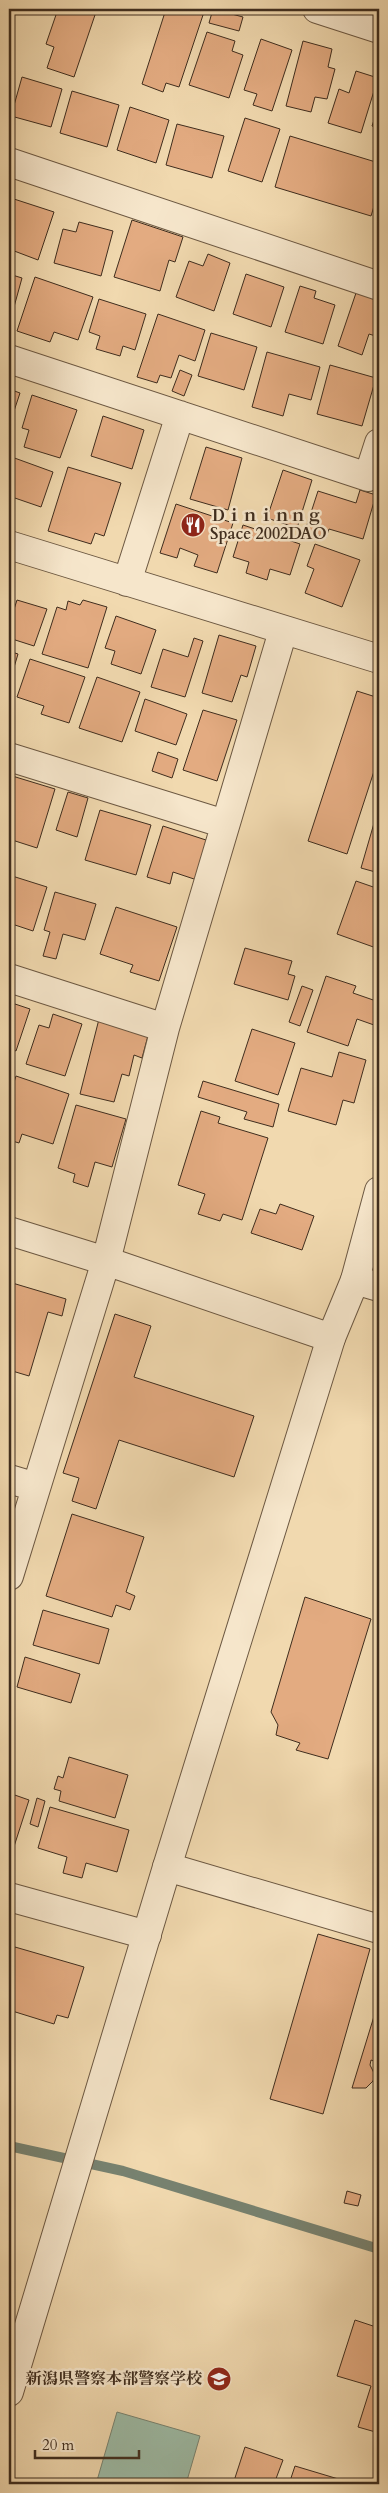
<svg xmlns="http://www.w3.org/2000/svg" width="388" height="2493" viewBox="0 0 388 2493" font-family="Cardo,'Noto Serif JP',serif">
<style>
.water{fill:#9cbba6;stroke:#778270}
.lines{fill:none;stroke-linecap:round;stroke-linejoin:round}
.stream{stroke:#778270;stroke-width:10}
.building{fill:#e3ab81;stroke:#3f2d1e}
.minor-casing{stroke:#6c5842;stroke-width:30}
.tertiary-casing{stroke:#6c5842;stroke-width:30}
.minor{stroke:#f6e6cb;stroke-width:28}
.tertiary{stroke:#f6e6cb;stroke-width:28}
.labels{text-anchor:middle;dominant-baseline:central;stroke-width:5;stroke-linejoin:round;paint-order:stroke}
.poi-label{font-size:16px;font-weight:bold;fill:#3f2d1e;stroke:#f6e6cb;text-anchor:start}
</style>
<rect width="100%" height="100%" fill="#f1d9af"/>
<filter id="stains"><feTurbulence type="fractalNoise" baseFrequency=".004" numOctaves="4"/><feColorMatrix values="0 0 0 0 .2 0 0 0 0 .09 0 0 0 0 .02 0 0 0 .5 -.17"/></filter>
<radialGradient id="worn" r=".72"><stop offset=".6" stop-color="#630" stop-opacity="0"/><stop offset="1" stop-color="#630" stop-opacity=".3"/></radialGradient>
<path class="water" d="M117,2412L200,2436L186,2484H96Z"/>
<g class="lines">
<path class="stream" d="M9,2146L123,2171L379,2249"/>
</g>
<path class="building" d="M58,9H97L74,77L47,68L54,47L46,44Z
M140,9H155L152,14Z
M166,9H205L179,87L166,83L163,92L142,84Z
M213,9L243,17L239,31L209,23Z
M207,32L235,41L232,51L243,55L229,98L189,85Z
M261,39L292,50L272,111L253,105L257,94L244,90Z
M303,41L332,49L328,67L335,69L327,99L315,97L311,112L286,106Z
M356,71L378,78L361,133L328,123L339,89L349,93Z
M22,77L62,89L51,127L11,116Z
M72,91L119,105L107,147L60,133Z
M379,105V128L372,126Z
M130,107L169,120L156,163L117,150Z
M245,118L280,129L262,182L228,171Z
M177,124L224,136L212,178L166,165Z
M290,136L379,163V190L371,216L275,187Z
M14,199L54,212L38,260L9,249V215Z
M132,220L183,237L175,262L169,260L160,291L114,277Z
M79,222L113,231L101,276L54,263L63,229L76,232Z
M208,254L230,263L214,311L176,297L189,261L203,266Z
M9,274L22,278L9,325Z
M246,274L284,287L271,327L233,314Z
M35,277L93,297L78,340L54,332L50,342L17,331Z
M300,286L316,291L314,298L335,305L323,344L285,332Z
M357,290L379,297L374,310L379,312V337L369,334L362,355L338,346Z
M99,299L146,314L135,350L123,346L120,356L96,349L100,336L89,332Z
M158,314L205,330L195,361L179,355L171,378L160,375L157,383L137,377Z
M211,333L257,347L244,390L198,376Z
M267,352L320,367L311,400L289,394L283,416L252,407Z
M330,365L376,378L362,426L317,414Z
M180,370L192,375L184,396L172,391Z
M9,389L20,393L9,426Z
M32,395L77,410L60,458L24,447L29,430L22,428Z
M103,416L144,430L132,469L91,456Z
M206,447L242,458L228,510L190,499Z
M9,456L53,472L41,507L9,496Z
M68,467L121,483L104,536L95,533L91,544L48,531Z
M283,470L312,480L297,528L267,518Z
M360,490L376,495L363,539L329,529L326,538L305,531L318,491L356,503Z
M176,504L233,523L217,573L194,566L198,555L180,548L177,558L160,553Z
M243,525L300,544L290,575L270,569L267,580L246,573L249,562L233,557Z
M315,544L360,560L342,607L305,593L314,569L307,566Z
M17,600L47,609L34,646L9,638V625Z
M83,600L107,607L88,668L42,654L57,607L66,610L68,601L80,605Z
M116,616L156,630L141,674L111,664L115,651L105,648Z
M219,635L256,646L247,677L241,675L232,702L202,693Z
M194,638L203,641L185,697L151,687L163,649L188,657Z
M9,651L18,654L9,684Z
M30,659L85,677L69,723L41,714L44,706L17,697Z
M97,677L140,692L122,742L79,728Z
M357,691L379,698V756L347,854L308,841Z
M145,699L187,714L176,745L135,731Z
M203,710L237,720L217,781L183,770Z
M158,752L178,759L172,778L152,771Z
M9,775L55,789L37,848L9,839Z
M68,792L88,798L77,837L56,830Z
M379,806V873L361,868Z
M100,810L151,825L136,875L85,860Z
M163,826L209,841L197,880L173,872L170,884L147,877Z
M9,875L47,887L33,931L9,923Z
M356,881L379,889V949L337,934Z
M55,892L96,904L85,940L63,934L56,959L43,956L50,932L44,930Z
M116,907L177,927L159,981L130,972L133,965L100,954Z
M245,948L292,961L288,974L295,976L288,1000L234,984Z
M326,976L356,986L353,993L379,1002L374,1025L357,1019L348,1046L307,1032Z
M302,986L313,990L300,1026L289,1022Z
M9,1002L30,1009L16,1051L9,1048Z
M53,1014L82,1024L65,1076L26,1064L39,1025L49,1028Z
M99,1019L149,1032L142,1058L134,1055L129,1076L122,1074L114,1102L80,1094Z
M252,1029L295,1043L278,1095L235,1081Z
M339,1052L366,1060L354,1103L343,1100L336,1125L288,1111L301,1068L332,1077Z
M16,1076L69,1094L53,1144L22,1134L19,1143L9,1140V1098Z
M203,1081L279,1104L273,1127L244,1119L247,1112L198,1097Z
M76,1105L126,1119L112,1167L95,1162L88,1187L73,1182L75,1174L58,1168Z
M201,1111L220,1117L218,1123L268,1138L242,1220L223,1214L220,1221L198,1214L205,1194L178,1185Z
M280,1204L314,1216L302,1250L251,1233L260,1209L276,1214Z
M9,1282L66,1299L62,1316L48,1312L29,1376L9,1370Z
M115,1314L151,1326L134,1377L254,1416L234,1477L119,1440L96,1509L72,1501L79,1478L63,1473Z
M72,1514L144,1537L126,1592L135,1596L130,1610L116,1605L112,1617L46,1596Z
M305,1597L371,1619L328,1759L296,1750L300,1743L276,1735L278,1725L271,1712Z
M43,1610L109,1629L99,1664L33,1645Z
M25,1657L80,1674L71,1703L17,1687Z
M69,1757L128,1775L115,1818L59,1801L61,1791L54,1789L58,1776L63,1778Z
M9,1793L29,1800L10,1859H9Z
M37,1798L45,1801L38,1827L30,1824Z
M50,1807L129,1830L117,1872L86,1863L82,1878L63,1873L67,1857L38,1848Z
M318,1934L370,1949L323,2114L270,2099Z
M15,1947L84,1967L68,2018L57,2015L54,2024L9,2010V1967Z
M379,2000V2063L371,2060L370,2065L375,2075L373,2081L366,2088H352Z
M9,2034L13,2035L9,2050Z
M347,2191L361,2195L358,2206L344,2203Z
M355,2320L379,2328V2433L358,2427L371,2386L337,2376Z
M245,2447L283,2460L274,2484H233Z
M295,2466L355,2484H289Z"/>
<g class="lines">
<defs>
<path id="minor" d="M317,9L379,29
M9,162L379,286
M9,359L368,477L379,443
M9,545L379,659
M127,582L180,415
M9,757L225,824
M9,978L165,1028
M9,1231L106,1261L331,1338
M355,1280L379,1287
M9,1479L36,1487
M9,1576L106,1261L165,1028L283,631
M167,1867L379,1929
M9,1897L147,1935"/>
<path id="tertiary" d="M9,2392L167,1867L331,1338L355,1280L379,1191"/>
</defs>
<use href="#minor" class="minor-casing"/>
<use href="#tertiary" class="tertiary-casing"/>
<use href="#minor" class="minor"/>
<use href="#tertiary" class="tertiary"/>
</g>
<defs>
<symbol id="restaurant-disc" viewBox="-11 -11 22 22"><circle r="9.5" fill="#8f2418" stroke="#f6e6cb"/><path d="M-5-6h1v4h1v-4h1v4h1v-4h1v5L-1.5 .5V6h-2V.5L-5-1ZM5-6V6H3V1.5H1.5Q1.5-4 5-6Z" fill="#fff"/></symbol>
<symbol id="school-disc" viewBox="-11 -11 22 22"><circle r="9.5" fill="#8f2418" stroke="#f6e6cb"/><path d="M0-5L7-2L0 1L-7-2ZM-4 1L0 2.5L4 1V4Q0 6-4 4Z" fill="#fff"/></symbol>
</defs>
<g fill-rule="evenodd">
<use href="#restaurant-disc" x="179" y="511" width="28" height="28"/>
<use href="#school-disc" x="205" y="2365" width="28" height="28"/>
</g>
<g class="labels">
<g class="poi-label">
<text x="210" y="516">Ｄｉｎｉｎｎｇ<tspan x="210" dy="18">Space 2002DAO</tspan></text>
<text x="202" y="2379" text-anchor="end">新潟県警察本部警察学校</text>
</g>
</g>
<rect width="388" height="2493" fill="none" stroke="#f1d9af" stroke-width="30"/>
<rect x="10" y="10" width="368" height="2473" fill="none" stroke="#3f2d1e" stroke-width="2.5"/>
<rect x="15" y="15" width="358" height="2463" fill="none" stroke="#3f2d1e"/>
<path d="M35 2450v8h104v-8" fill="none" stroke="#3f2d1e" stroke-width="2.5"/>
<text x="42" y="2450" font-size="15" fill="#3f2d1e" stroke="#f6e6cb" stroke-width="4" paint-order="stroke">20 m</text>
<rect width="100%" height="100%" filter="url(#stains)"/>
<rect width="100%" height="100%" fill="url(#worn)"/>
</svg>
